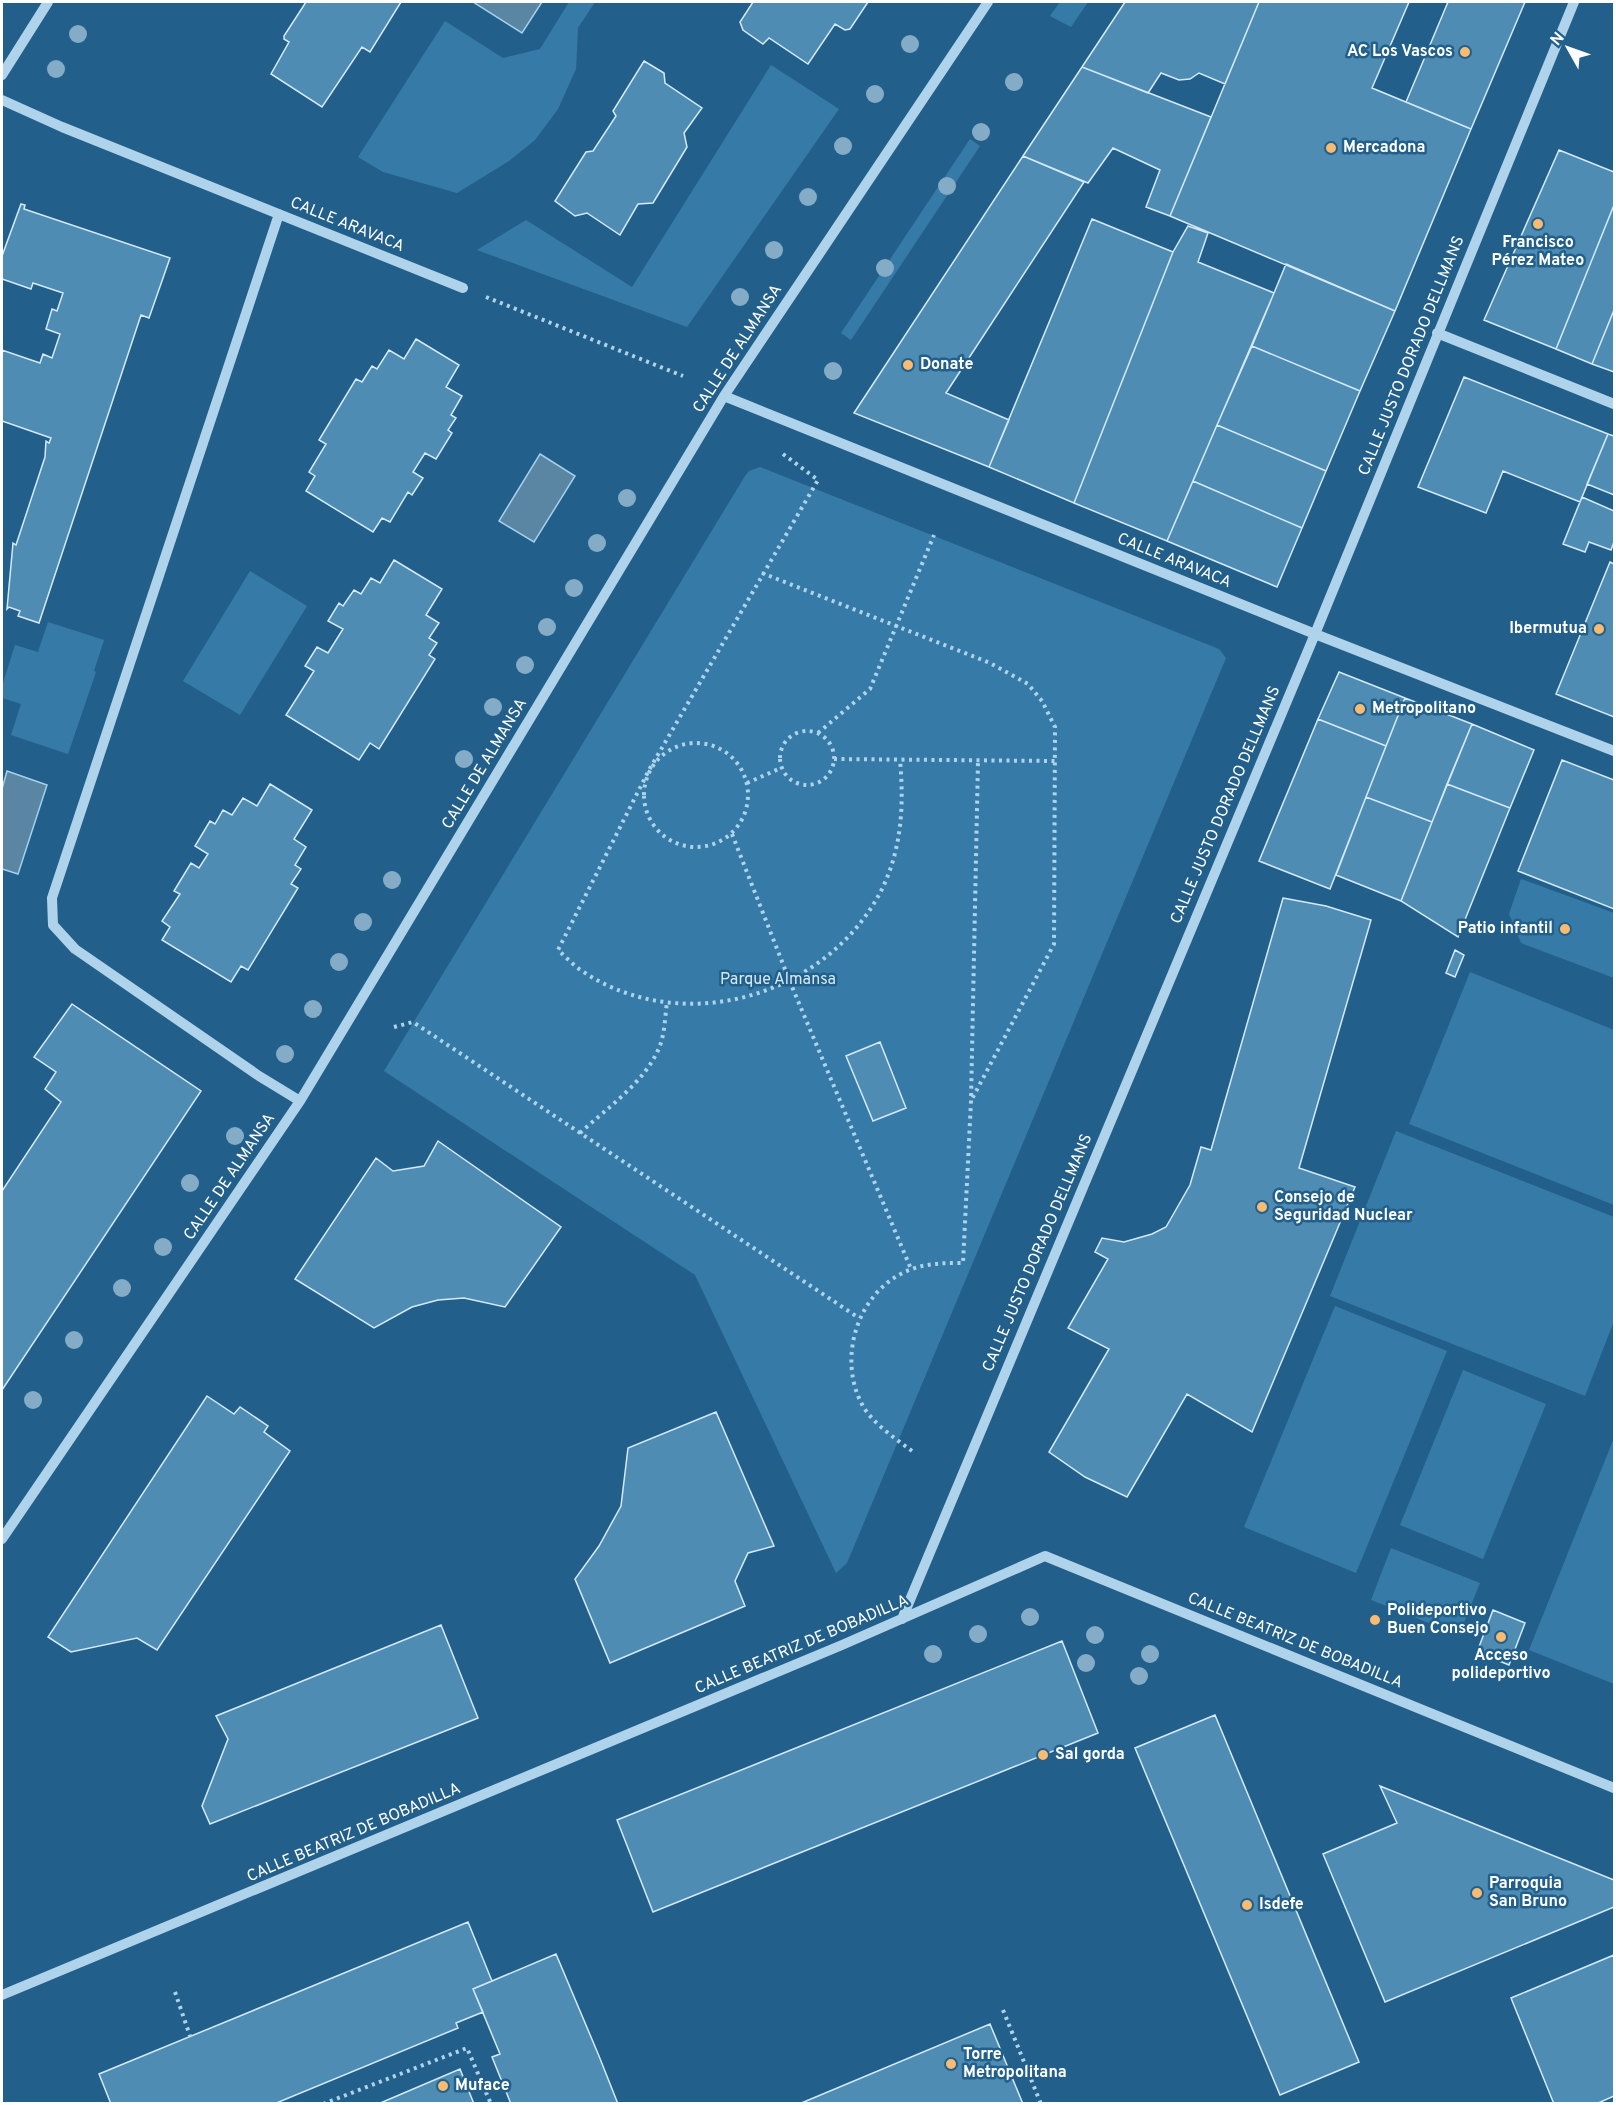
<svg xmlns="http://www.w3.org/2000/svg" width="1616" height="2105" viewBox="0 0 1616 2105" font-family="Overpass,sans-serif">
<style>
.green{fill:#367ba8}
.water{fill:#5a86a3;stroke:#a3d0ec;stroke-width:1.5}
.building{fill:#4f8cb4;stroke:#d4eaf8;stroke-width:1.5}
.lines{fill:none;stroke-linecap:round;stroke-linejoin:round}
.path{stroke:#afd3eb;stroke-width:4;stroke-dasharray:3 4.5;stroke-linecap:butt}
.minor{stroke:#afd3eb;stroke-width:10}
.tree{fill:#84acc7}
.poi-dot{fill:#f7bb71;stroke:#22608b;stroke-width:2}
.labels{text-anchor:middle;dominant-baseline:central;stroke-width:5;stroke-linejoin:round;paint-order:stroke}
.poi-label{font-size:16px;font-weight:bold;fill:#fff;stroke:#22608b;text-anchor:start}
.street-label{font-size:16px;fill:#fff;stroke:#22608b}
.park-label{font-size:16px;fill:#d4eaf8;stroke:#22608b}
</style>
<rect width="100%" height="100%" fill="#22608b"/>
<path class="green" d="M569,2H595L578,28L576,69L558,109L535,140L509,161L457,193L383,172L358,157L445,21L503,58L540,49Z
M1060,2H1088L1071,27L1050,16Z
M771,65L839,109L687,327L477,250L526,220L632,287Z
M970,139L980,146L851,340L841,333Z
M760,467L1219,649L1226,658L847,1563L836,1573L695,1275L384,1071L745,476L749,471Z
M250,571L307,606L240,715L183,681Z
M48,622L104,640L94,671L96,672L68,754L11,735L21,704L2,698V686L15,645L38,652Z
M1521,879L1614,913V978L1521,943L1509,914Z
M1470,972L1614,1030V1205L1409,1124Z
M1396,1131L1614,1217V1321L1585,1396L1330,1296Z
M1335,1306L1447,1351L1356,1573L1244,1527Z
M1463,1370L1546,1404L1483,1559L1400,1525Z
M1614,1438V1684L1529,1650Z
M1391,1548L1480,1583L1459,1635L1371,1600Z"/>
<path class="water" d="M473,2H542L522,33Z
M540,454L575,476L534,542L499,521Z
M7,771L47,785L18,874L2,869V789Z"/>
<path class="building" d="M306,2H401L370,52L362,47L322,107L271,74L289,42L284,39V36Z
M753,2H868L850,29L845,30L835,24L808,64L769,38L763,44L743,30L740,22Z
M1125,2H1259L1225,84L1199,73L1190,79L1179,80L1161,73L1148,93L1082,67Z
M1259,2H1409L1372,88L1471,129L1395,311L1170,216Z
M1448,2H1525L1471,129L1406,102Z
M644,61L664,73L665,83L702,108L684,133L687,147L653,203L638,204L620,235L587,213L575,216L555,201L586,152L593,151L616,116L613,111Z
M1082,67L1211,117L1170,216L1146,207L1160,170L1113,148L1088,183L1023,156Z
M1559,150L1614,172V205L1556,349L1484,320Z
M1023,156L1084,182L946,393L1009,420L989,467L854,413Z
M21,204L25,205L24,209L170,258L149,318L141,315L39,623L18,616L20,611L9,607L7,609L13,543L16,545L45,457L46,441L49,443L51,438L2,421V350L40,363L43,354L52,358L60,334L46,329L52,309L57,311L63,293L33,283L31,289L2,279V256Z
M1614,205V310L1592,364L1556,349Z
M1092,219L1173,252L1074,503L989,467Z
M1188,226L1208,233L1198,262L1274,293L1167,541L1074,503L1173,252Z
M1286,264L1395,311L1360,391L1252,346Z
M1614,310V372L1592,364Z
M416,339L459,365L446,387L462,396L451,415L456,418L448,430L452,433L436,459L425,453L413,472L423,478L412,495L408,492L390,522L382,518L373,532L306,491L315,476L309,472L326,444L319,440L356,379L362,382L372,366L377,369L389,350L404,359Z
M1252,346L1360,391L1326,471L1217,425Z
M1464,377L1608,434L1580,502L1503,471L1486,513L1418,487Z
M1217,425L1326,471L1302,528L1193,481Z
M1608,434L1614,436V495L1587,484Z
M1193,481L1302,528L1277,587L1167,541Z
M1582,497L1614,511V542L1611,550L1589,542L1585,552L1563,544Z
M394,560L442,589L426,615L439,623L429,638L437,643L429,655L435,659L379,749L370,743L359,760L286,715L314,671L305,666L317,647L328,653L343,629L328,621L339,603L343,606L354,590L361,594L371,578L380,583Z
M1610,562L1614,564V717L1556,694Z
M1339,672L1405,698L1386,746L1318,719Z
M1405,698L1472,724L1432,822L1366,797Z
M1318,719L1386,746L1330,889L1259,861Z
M1472,724L1534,750L1510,808L1447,784Z
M1562,760L1614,780V909L1518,871Z
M270,784L312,810L294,839L306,847L295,865L301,869L291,884L298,888L248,970L241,966L231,982L162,940L170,927L162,921L180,894L174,891L191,863L199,868L208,854L195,846L210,821L215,824L223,810L232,815L243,798L257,806Z
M1447,784L1510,808L1458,937L1401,901Z
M1366,797L1432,822L1401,901L1336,875Z
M1283,898L1326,906L1371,920L1299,1168L1355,1187L1252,1432L1187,1394L1127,1497L1085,1477L1049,1452L1109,1349L1068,1328L1108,1259L1095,1252L1102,1238L1124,1242L1152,1234L1166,1227L1190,1185L1201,1147L1211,1150Z
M1455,950L1464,955L1455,977L1446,973Z
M72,1004L201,1091L2,1390V1191L61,1102L45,1089L56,1072L34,1057Z
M880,1042L906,1108L873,1121L846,1056Z
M438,1141L561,1227L505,1307L464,1298L438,1300L412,1307L374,1328L295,1279L376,1158L393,1171L424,1166Z
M207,1396L234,1414L240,1407L268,1426L264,1432L290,1451L157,1650L137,1638L71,1652L48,1637Z
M716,1412L774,1546L748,1553L735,1581L745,1606L610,1663L575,1579L599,1546L621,1506L628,1448Z
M1493,1610L1525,1623L1509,1665L1477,1652Z
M441,1625L478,1718L210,1824L202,1806L228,1739L216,1716Z
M1062,1641L1098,1733L653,1912L617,1820Z
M1215,1715L1359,2062L1280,2095L1135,1748Z
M1380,1786L1614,1880V1907L1385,2002L1323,1854L1397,1823Z
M468,1922L492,1981L473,1989L483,2012L456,2023L458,2028L274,2104H111L99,2074Z
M556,1954L599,2056L618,2104H511L492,2057L500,2054L473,1989Z
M1614,1955V2096L1596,2104H1554L1511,1998Z
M990,2024L1023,2104H799Z
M460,2069L474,2104H378Z"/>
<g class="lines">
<path class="path" d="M486,297L683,376
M783,454L818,480L649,770L558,950C566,957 573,965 582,971C683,1039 828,996 882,889C902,848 904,804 900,760
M762,573L990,663L1028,684L1042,701L1055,727L1054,944L972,1099
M780 758a27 27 0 1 1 54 0a27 27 0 1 1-54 0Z
M818,733L870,689L934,535
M644 795a52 52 0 1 1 104 0a52 52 0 1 1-104 0Z
M834,759L1055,761
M747,783L781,768
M732,834L790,982L911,1269
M394,1027L413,1022L859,1318
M580,1133C607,1108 645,1082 659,1048C665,1034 665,1016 667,1002
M912,1451C895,1438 876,1426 864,1408C835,1359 858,1288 912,1269C929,1263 945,1263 963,1263L971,1101L978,760
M175,1992L190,2036
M1003,2010L1041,2104
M323,2104L467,2048L491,2104"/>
<path class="minor" d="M2,75L48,2
M2,100L62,127L463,288
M279,214L52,898L53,925L75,949L259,1076L300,1101
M1437,333L1614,404
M724,396L1315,634L1614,751
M2,1539L300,1101L724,396L988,2
M902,1619L1315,634L1574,2
M2,1995L842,1645L1045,1556L1614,1788"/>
</g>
<g class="tree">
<circle cx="78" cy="34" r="9"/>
<circle cx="910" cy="44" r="9"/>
<circle cx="56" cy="69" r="9"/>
<circle cx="1014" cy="82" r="9"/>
<circle cx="875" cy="94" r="9"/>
<circle cx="981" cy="132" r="9"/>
<circle cx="843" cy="146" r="9"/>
<circle cx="947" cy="186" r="9"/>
<circle cx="808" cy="197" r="9"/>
<circle cx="774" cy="250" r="9"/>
<circle cx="885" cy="268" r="9"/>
<circle cx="740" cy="297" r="9"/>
<circle cx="833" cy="371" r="9"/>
<circle cx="627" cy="498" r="9"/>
<circle cx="597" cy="543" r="9"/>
<circle cx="574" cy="588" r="9"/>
<circle cx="547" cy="627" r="9"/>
<circle cx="525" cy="665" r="9"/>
<circle cx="493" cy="707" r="9"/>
<circle cx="464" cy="759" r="9"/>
<circle cx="392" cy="880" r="9"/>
<circle cx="363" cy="922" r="9"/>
<circle cx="339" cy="962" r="9"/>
<circle cx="313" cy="1009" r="9"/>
<circle cx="285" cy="1054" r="9"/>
<circle cx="235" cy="1136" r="9"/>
<circle cx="190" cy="1183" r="9"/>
<circle cx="163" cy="1247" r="9"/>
<circle cx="122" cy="1288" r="9"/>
<circle cx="74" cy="1340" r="9"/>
<circle cx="33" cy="1400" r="9"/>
<circle cx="1030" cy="1617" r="9"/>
<circle cx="978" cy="1634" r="9"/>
<circle cx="1095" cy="1635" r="9"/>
<circle cx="933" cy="1654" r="9"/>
<circle cx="1150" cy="1654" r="9"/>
<circle cx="1086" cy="1663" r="9"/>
<circle cx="1139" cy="1676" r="9"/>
</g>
<g class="poi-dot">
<circle cx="1465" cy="52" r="6"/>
<circle cx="1331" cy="148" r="6"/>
<circle cx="1538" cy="224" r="6"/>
<circle cx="908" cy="365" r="6"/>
<circle cx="1599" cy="629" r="6"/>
<circle cx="1360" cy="709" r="6"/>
<circle cx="1565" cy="929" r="6"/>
<circle cx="1262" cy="1207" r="6"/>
<circle cx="1375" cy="1620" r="6"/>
<circle cx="1501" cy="1637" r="6"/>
<circle cx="1043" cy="1755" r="6"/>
<circle cx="1477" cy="1893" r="6"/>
<circle cx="1247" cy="1905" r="6"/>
<circle cx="951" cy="2064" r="6"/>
<circle cx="443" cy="2086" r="6"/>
</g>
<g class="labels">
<g class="poi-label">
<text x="1453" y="52" text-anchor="end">AC Los Vascos</text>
<text x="1343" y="148">Mercadona</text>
<text x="1538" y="243" text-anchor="middle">Francisco<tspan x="1538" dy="18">Pérez Mateo</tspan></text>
<text x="920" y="365">Donate</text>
<text x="1587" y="629" text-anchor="end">Ibermutua</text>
<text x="1372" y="709">Metropolitano</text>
<text x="1553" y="929" text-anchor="end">Patio infantil</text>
<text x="1274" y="1198">Consejo de<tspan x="1274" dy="18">Seguridad Nuclear</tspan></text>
<text x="1387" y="1611">Polideportivo<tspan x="1387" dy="18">Buen Consejo</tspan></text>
<text x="1501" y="1656" text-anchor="middle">Acceso<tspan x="1501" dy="18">polideportivo</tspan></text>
<text x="1055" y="1755">Sal gorda</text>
<text x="1489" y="1884">Parroquia<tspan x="1489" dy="18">San Bruno</tspan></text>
<text x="1259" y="1905">Isdefe</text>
<text x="963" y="2055">Torre<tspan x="963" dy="18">Metropolitana</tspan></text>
<text x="455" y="2086">Muface</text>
</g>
<g class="street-label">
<text transform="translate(347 225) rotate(22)">CALLE ARAVACA</text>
<text transform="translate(738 349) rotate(-57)">CALLE DE ALMANSA</text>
<text transform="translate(1412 356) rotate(-68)">CALLE JUSTO DORADO DELLMANS</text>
<text transform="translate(1174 561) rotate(22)">CALLE ARAVACA</text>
<text transform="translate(485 764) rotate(-59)">CALLE DE ALMANSA</text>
<text transform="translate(1226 805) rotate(-67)">CALLE JUSTO DORADO DELLMANS</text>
<text transform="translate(230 1177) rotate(-56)">CALLE DE ALMANSA</text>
<text transform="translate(1038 1253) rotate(-67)">CALLE JUSTO DORADO DELLMANS</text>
<text transform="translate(1295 1641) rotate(22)">CALLE BEATRIZ DE BOBADILLA</text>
<text transform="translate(802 1645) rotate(-23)">CALLE BEATRIZ DE BOBADILLA</text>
<text transform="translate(354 1833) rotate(-23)">CALLE BEATRIZ DE BOBADILLA</text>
</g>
<g class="park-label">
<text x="778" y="980">Parque Almansa</text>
</g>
</g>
<rect width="1616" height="2105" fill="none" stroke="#ffffff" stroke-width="6"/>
<g transform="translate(1568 48) rotate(310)" stroke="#22608b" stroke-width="4.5" paint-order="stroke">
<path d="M0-4.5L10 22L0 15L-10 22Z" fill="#ffffff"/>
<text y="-9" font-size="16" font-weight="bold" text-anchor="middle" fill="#ffffff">N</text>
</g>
</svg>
